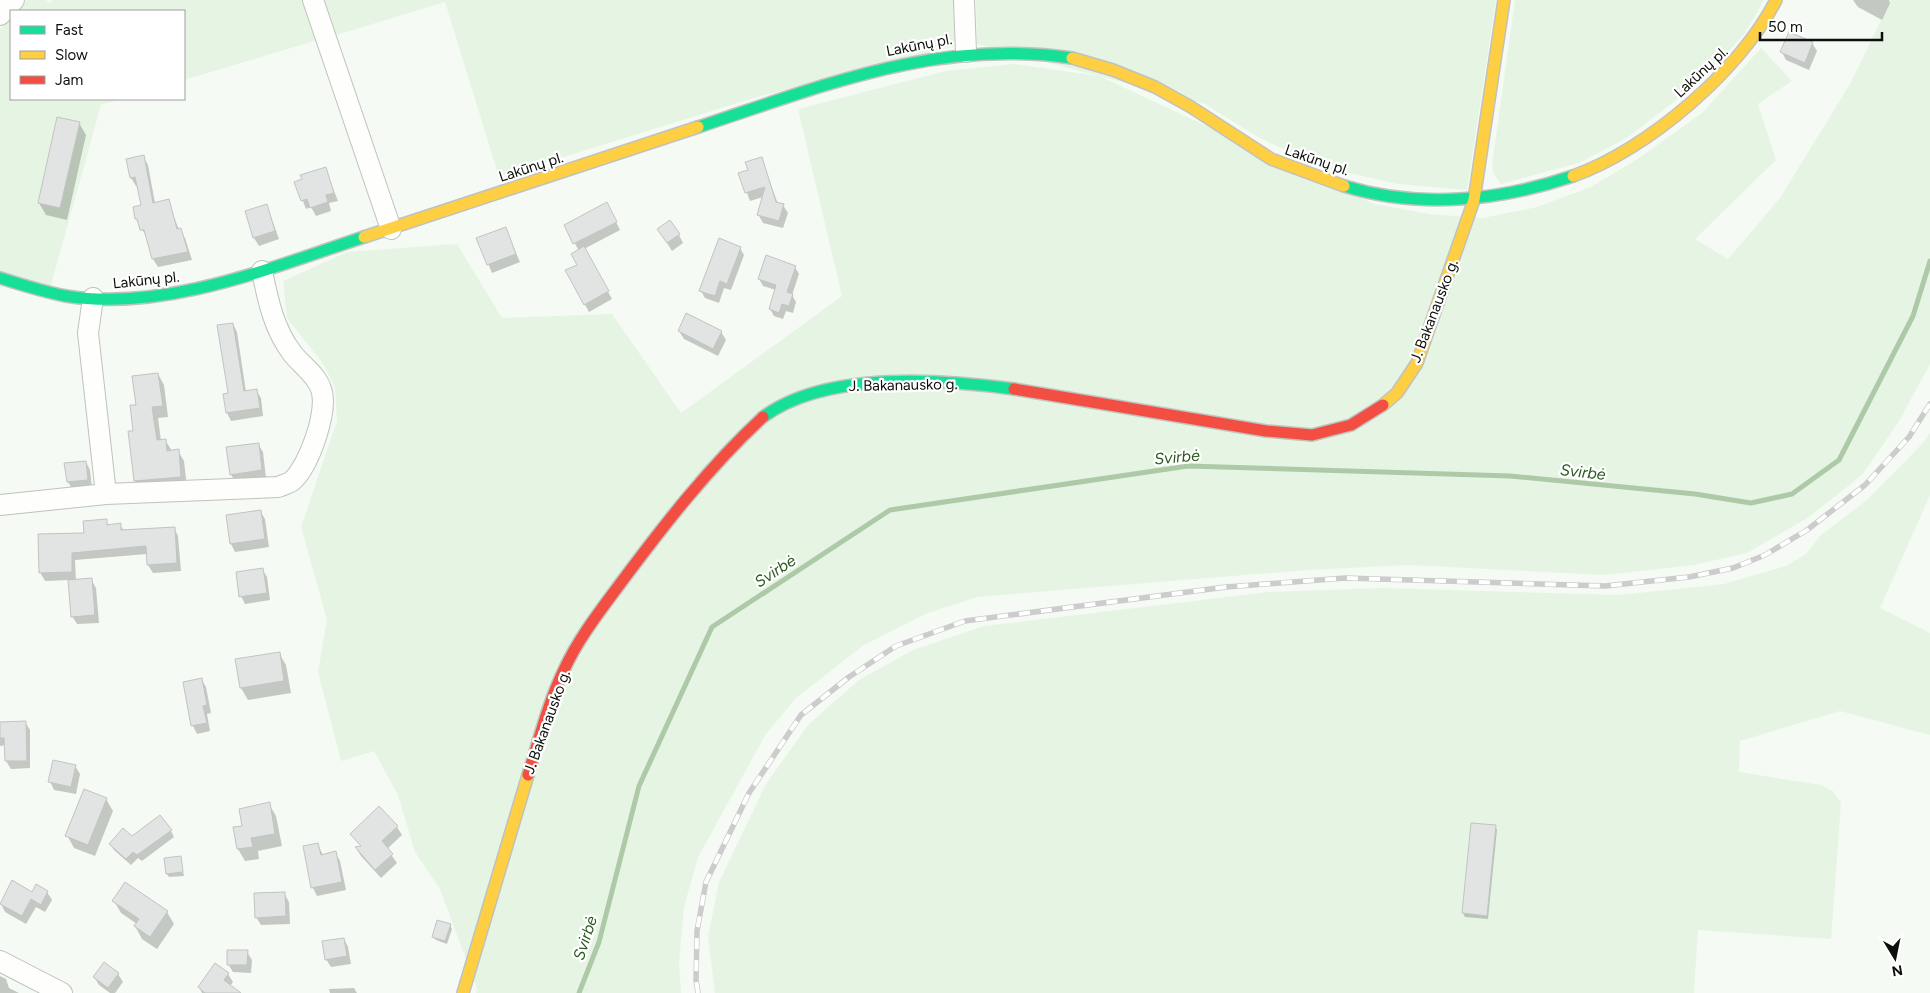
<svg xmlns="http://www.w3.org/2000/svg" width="1930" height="993" viewBox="0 0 1930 993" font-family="Figtree,sans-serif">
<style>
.green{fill:#e6f5e3}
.shadow{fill:#0003}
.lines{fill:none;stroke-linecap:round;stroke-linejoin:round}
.stream{stroke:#aec9a8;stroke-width:5}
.building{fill:#e2e4e4;stroke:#c1c4c2}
.street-casing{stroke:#bfc2be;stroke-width:22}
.fast-casing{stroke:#bfc2be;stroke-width:14}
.slow-casing{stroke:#bfc2be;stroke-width:14}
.jam-casing{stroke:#bfc2be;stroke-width:14}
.street{stroke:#fefefd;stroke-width:20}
.fast{stroke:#16e098;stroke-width:11}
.slow{stroke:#ffcf43;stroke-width:11}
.jam{stroke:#f24e42;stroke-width:11}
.rail-casing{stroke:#cbcccb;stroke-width:5.5}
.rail{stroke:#fff;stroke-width:4;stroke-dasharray:11;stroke-linecap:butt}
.labels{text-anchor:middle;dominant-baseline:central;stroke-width:4.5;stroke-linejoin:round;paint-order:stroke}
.street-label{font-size:15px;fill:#0c0f0b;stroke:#fff}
.water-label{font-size:16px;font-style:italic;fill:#28591f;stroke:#fff}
</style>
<rect width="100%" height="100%" fill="#f5faf4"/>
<path class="green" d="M27,0H46L49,3L53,0H307L321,39L184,80V11H17Z
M321,0H957L959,45L757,97L499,177L445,2L333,36Z
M976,0H1496L1467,190L1397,184L1319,166L1256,136L1205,104L977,44Z
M1515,0H1764L1745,33L1707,76L1627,138L1579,163L1501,184L1493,173L1492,165Z
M1891,0H1930V364L1898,423L1862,475L1809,517L1747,553L1694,565L1604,575L1409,565L1307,570L977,597L925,614L864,645L796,698L766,734L698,857L684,907L679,962L681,993H476L477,989L440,889L415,852L398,795L374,751L341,761L318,672L327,620L301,527L337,421L335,388L324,365L287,318L283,281L347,252L457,244L502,318L612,314L681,413L842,296L798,109L946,71L1014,64L1099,76L1374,204L1429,214L1483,218L1537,207L1591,187L1636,160L1702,113L1761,48L1792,81L1758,104L1776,160L1695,239L1728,259L1780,198L1850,84Z
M11,17V99H121L101,105L51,285L0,273V29Z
M1930,433V495L1880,608L1930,633V735L1840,711L1740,741L1739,772L1821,785L1833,791L1841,803L1831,939L1698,930L1694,993H715L708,937L719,882L766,784L809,724L859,680L913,650L984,626L1269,592L1382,588L1619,595L1724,584L1786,566L1806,554L1821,535L1867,500L1923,443Z"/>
<path class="shadow" d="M1853,0H1889L1890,3L1882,20L1858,7Z
M1812,43L1817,51L1809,70L1786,60L1782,52Z
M79,123L86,135L67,220L46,215L39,203Z
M143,157L148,165L155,203L168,201L179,230L185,238L192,260L158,267L153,259L147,238L136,219L142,206L138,186H136L131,178L128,160Z
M761,158L778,204L783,205L788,213L783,228L763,223L758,214L763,197L750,201L740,174L749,170Z
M325,168L338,201L329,203L331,211L316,216L311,207L306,209L296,183Z
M267,206L279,239L259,246L254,238Z
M611,212L620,230L584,249L612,299L589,312L567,271L579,266V251L565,225Z
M505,228L520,262L492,273L478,239Z
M659,230L679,235L683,243L672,251Z
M740,248L744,255L731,290L724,288L719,303L705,298L701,291Z
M795,267L799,274L792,295L796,302L793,313L786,311L783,319L774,316L770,309L776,290L763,286L759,279Z
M233,324L237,332L246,392L256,390L261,398L263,416L231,421L227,413Z
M679,331L721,332L726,340L718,356L684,339Z
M158,374L164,385L168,417L158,418L161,441L165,440L172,451H178L184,461L187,488L141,491L135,481V432Z
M258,444L263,452L266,478L235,482L231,474Z
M86,462L90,470L92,488L73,490L68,482Z
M260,511L265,519L269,547L235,552L231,544Z
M106,521L109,526L120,525L124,531L174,528L178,536L181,571L153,573L148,565L147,554L75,560L76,581L91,579L96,588L99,623L77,624L72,616L69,580L45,581L40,572L86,534Z
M262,569L267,577L270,600L245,604L241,596Z
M279,653L286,665L291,693L248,700L241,688Z
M201,679L206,687L211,713L207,714L210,731L197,734L193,726L185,683Z
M25,722L30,730V768L11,769L6,761V745L0,746V723Z
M75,766L80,774L76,794L54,790L50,781Z
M106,799L113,811L95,856L74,848L67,835Z
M269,804L276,816L282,846L258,851L259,859L245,861L238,849L234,828L244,827Z
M1495,826L1497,830L1488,919L1465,917L1463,913Z
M397,827L402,835L387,849L397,863L381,878L361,856L356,848L361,847L352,834Z
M171,831L174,837L142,861L138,858L131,865L114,850L110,844L132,837Z
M318,845L323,855L335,853L340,861L346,890L317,896L313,888L304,847Z
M180,857L184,876L169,877L167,874Z
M47,892L52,900L45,912L36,907L26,924L5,912L1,904L33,893Z
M284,893L289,902L290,924L261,925L256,917Z
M114,901L167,912L174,924L157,949L142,939L135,926L137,924L121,913Z
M450,925L452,929L447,944L436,940L433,937Z
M344,939L348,947L351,964L331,967L326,959Z
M247,952L252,960L251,973L233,972L228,964Z
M104,963L118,974L123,982L115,993H110L99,985L94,977Z
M228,974L233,982L230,986L236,993H202L199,987Z
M0,976L6,979L9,988L19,993H0Z
M354,988L357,993H330L329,989Z"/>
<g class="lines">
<path class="stream" d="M579,993L599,942L639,786L712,627L890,510L1188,466L1510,476L1695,494L1751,503L1792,494L1839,460L1913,316L1930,261"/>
</g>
<path class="building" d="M1789,32L1813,42L1805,63L1780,52Z
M57,117L80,122L60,208L38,203Z
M144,155L153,203L169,199L177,229L181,228L188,252L152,259L144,230H140L137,219H135L133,207L141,205L135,177L130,178L126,159Z
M762,157L776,202L784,204L779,221L757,215L765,187L745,193L738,173L748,170L745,162Z
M326,167L334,193L326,195L328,202L310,208L307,199L301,201L294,182L302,179L300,175Z
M607,202L617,222L573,244L564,225Z
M267,204L275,231L253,238L245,211Z
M670,220L680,234L667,243L657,229Z
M506,227L516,254L487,265L476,238Z
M719,238L741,247L727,284L720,281L715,296L699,291Z
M584,246L609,291L584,305L565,270L577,265L571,254Z
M766,255L796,266L787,292L793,294L789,306L782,304L779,313L769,309L776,285L758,279Z
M686,313L722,331L713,349L678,331Z
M233,323L244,391L257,389L260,408L226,413L223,394L228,393L217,325Z
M158,373L163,406L152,407L157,440L166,439L167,451L179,449L181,477L134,481L128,431H133L130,405H136L132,376Z
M259,443L262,470L230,475L226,447Z
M86,461L88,480L67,482L64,463Z
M261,510L265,539L230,544L226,515Z
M107,519V525L121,523V530L175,527L177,563L147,565L146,546L72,553V572L39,573L38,534L84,533L83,521Z
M263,568L267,593L239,597L236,572Z
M92,578L95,615L71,617L68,580Z
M280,652L284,681L240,688L235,659Z
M202,678L207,705L203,706L207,723L191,726L183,682Z
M26,721L27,761H5L4,738H0V722Z
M53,760L76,765L71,787L48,782Z
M84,789L107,798L88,845L65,836Z
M270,802L275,834L251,838L253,847L237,849L233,827L242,826L239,809Z
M379,806L398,826L382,841L393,854L375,870L355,847L361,846L350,834Z
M160,815L172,830L137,855L133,852L126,859L109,844L123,828L132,836Z
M1471,823L1496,825L1487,916L1462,913Z
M318,843L321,855L336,851L342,882L311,888L303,846Z
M181,856L183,872L166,874L164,858Z
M12,880L32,892L36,884L48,891L41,905L31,899L22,916L0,904Z
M125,882L168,911L150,937L134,926L139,919L112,901Z
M285,892L286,916L255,918L254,893Z
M437,920L451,924L445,941L432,937Z
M344,938L347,956L325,960L322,941Z
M227,950H248L247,965H227Z
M104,962L119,973L108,988L93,977Z
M215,963L229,973L224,980L241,993H205L198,987Z"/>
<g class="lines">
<defs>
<path id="street" d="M313,0L391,229
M964,0L966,52
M0,15L14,0
M93,298L88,333L106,494
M0,505L106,494L278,487C282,485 288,484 292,481C309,466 329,410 321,389C316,374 301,365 292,353C274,329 268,301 262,271
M0,961L62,993"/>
<path id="fast" d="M698,127C823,86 937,38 1072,58
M1344,186C1419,209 1499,201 1573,176
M0,278C22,285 44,292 66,296C164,312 273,267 364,237
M763,417C825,371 941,379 1014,389"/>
<path id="slow" d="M1072,58L1113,70L1155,87L1191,107L1271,159L1344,186
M1573,176C1647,150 1741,70 1776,0
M364,237L698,127
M1383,405L1397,393L1417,363L1474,200L1504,0
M463,993L528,775"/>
<path id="jam" d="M1014,389L1266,431L1312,435L1351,425L1383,405
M528,775C539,740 548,703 564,670C578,639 600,611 620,584C664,525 709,467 763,417"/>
</defs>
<use href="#street" class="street-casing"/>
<use href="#fast" class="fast-casing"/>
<use href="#slow" class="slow-casing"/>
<use href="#jam" class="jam-casing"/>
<use href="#street" class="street"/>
<use href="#fast" class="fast"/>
<use href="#slow" class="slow"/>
<use href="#jam" class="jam"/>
<defs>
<path id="rail" d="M698,993L696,980L697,931L706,882L749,793L801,715L849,677L896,646L965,621L1226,587L1345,578L1605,586L1689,577L1733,568L1765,555L1807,530L1865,485L1909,437L1930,404"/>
</defs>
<use href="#rail" class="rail-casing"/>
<use href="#rail" class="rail"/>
</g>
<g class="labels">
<g class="street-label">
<text transform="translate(919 45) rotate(-11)">Lakūnų pl.</text>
<text transform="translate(1701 72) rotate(-43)">Lakūnų pl.</text>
<text transform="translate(1317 160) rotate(19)">Lakūnų pl.</text>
<text transform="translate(531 167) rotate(-18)">Lakūnų pl.</text>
<text transform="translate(146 280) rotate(-6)">Lakūnų pl.</text>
<text transform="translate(1434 311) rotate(-69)">J. Bakanausko g.</text>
<text transform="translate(903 385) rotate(-1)">J. Bakanausko g.</text>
<text transform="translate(547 722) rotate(-70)">J. Bakanausko g.</text>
</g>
<g class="water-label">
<text transform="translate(1177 457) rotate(-5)">Svirbė</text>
<text transform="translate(1583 472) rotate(6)">Svirbė</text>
<text transform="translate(775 571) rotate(-33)">Svirbė</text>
<text transform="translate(585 938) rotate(-72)">Svirbė</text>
</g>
</g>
<rect x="10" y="10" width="175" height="90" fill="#ffffff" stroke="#9e9f9d"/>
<rect x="20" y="26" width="25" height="8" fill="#16e098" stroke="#9e9f9d"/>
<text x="55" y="35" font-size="15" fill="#0c0f0b">Fast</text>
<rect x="20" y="51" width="25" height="8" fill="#ffcf43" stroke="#9e9f9d"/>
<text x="55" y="60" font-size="15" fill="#0c0f0b">Slow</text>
<rect x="20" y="76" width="25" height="8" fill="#f24e42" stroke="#9e9f9d"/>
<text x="55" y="85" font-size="15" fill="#0c0f0b">Jam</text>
<g transform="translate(1895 958) rotate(170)" stroke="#ffffff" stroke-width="4" paint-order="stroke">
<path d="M0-4L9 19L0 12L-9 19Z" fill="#0c0f0b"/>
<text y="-8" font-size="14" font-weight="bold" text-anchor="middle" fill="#0c0f0b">N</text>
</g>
<path d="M1760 32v8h122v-8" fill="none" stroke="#0c0f0b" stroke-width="2.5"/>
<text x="1768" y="32" font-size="15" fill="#0c0f0b" stroke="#ffffff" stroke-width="4" paint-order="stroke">50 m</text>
</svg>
